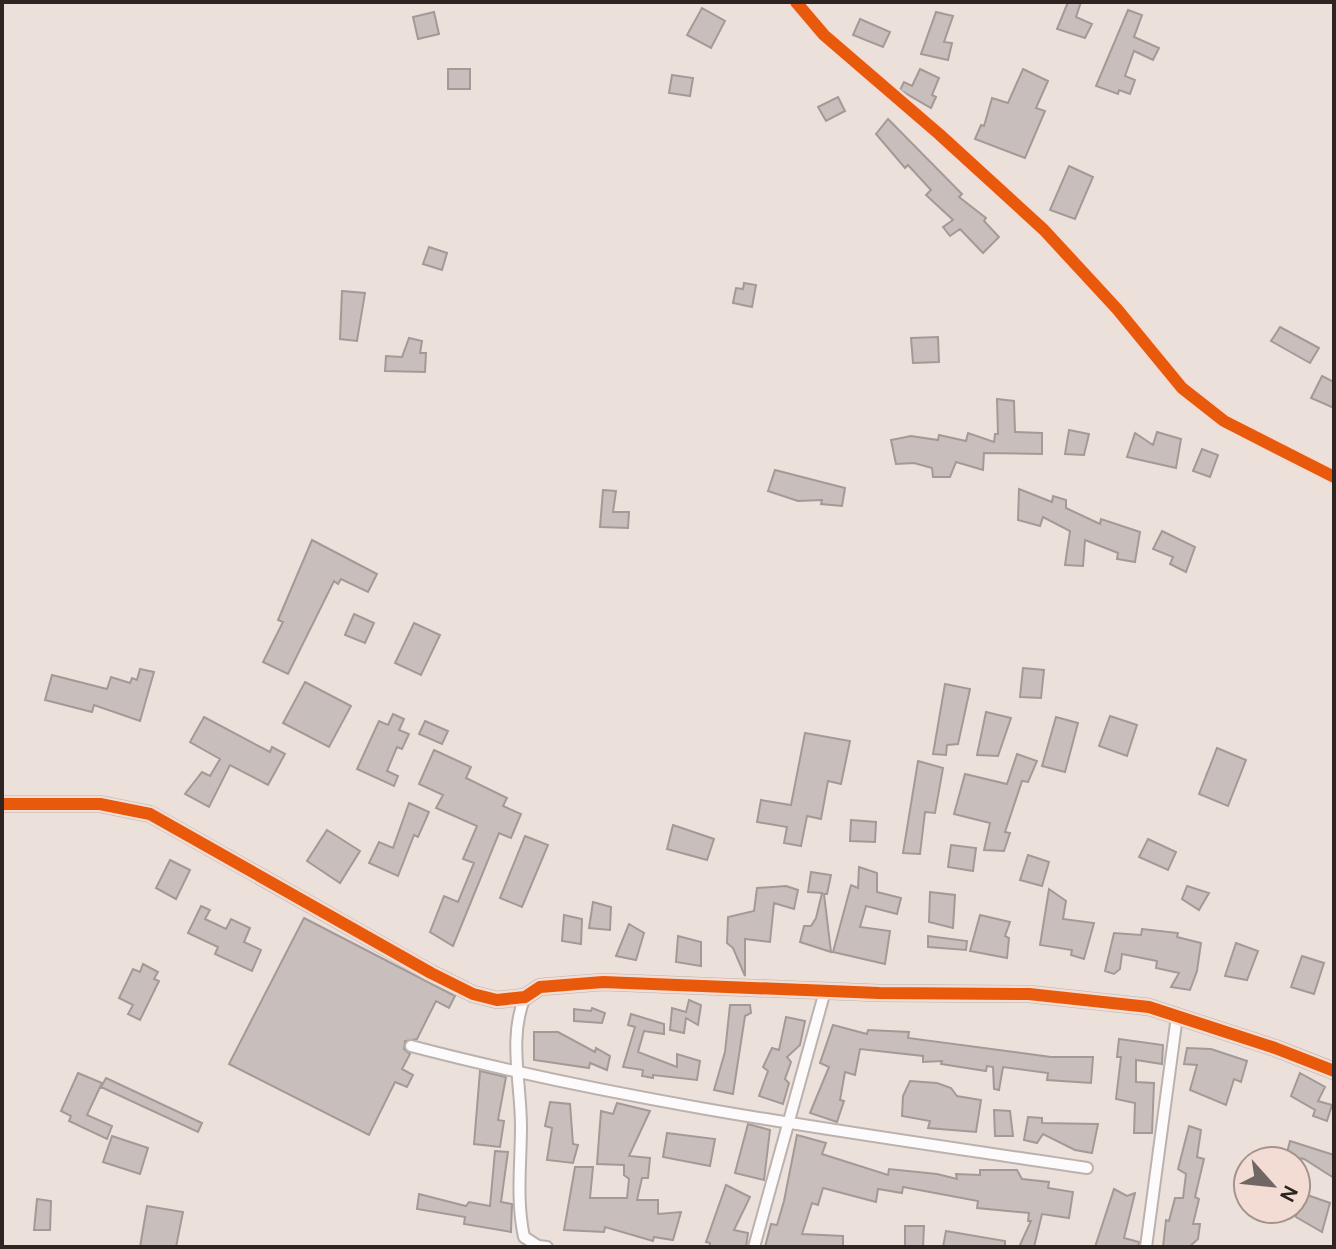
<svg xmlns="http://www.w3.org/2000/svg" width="1336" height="1249" viewBox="0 0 1336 1249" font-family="Karla,sans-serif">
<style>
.building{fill:#c8bebb;stroke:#a39a97;stroke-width:2}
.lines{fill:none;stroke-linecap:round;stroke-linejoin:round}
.minor-casing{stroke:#bbb1ad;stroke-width:14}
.tertiary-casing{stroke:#bbb1ad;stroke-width:18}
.minor{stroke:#fcfafa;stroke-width:10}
.tertiary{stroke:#fcfafa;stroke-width:14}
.cycleway-casing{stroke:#f3dcd4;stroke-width:17}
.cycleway{stroke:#e8590c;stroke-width:12}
</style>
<rect width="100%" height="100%" fill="#ece0db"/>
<path class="building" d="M1068,2H1081L1076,17L1092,24L1085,38L1057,29Z
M702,8L725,21L711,48L687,35Z
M1128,10L1142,15L1134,37L1159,48L1153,60L1134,51L1125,76L1135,80L1130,94L1119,90L1118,94L1096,86Z
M434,12L439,34L418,39L413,17Z
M936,12L953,16L944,42L952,43L948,60L921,54Z
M860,19L890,32L883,47L853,35Z
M448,69H470V89H448Z
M920,69L939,78L932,95L936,97L931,108L900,90L904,82L912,86Z
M1023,69L1048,81L1036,108L1045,111L1025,158L975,139L981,125L984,126L992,98L1008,103Z
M672,75L693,78L690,96L669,93Z
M838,97L845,111L826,121L818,107Z
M888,119L962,194L959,197L986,218L984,221L999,237L983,253L960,229L950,236L943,227L953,220L926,195L931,190L908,165L905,168L876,134Z
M1069,166L1093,177L1075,219L1050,210Z
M429,247L447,253L442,270L423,264Z
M744,283L756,285L752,307L733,303L736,288L743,289Z
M342,291L365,293L357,341L340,339Z
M1280,327L1319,348L1310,363L1271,341Z
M938,337L939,362L913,363L911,338Z
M409,338L422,341L420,353H426L425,372L385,371L386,356L402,357Z
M1322,376L1334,382V408L1311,398Z
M997,399L1014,401L1015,432L1042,433V454L984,453L983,470L956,462L950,477H933L932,468L914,463L896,464L891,440L911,436L938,440L939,435L966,441L968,433L994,442L995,434H998Z
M1069,430L1089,434L1084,455L1065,454Z
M1157,432L1181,439L1176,468L1127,457L1135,433L1153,445Z
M1202,449L1218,455L1210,477L1193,471Z
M775,470L845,488L842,506L821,504L822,500L798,501L768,491Z
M1019,489L1052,502L1053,496L1066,500V508L1100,524L1101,519L1140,532L1135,562L1117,559L1118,553L1085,540L1083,566L1065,565L1070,531L1043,517L1040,526L1018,520Z
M603,490L616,491L613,512H629L628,528L600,527Z
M1162,531L1195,547L1186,572L1170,564L1173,557L1153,549Z
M312,540L377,574L368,592L341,579L338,584L334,581L288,674L263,662L283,622L278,620Z
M354,614L374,623L365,643L345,635Z
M414,623L440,635L421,675L395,663Z
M1023,668L1044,670L1041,698L1020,697Z
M140,669L154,672L140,721L94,705L92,712L45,700L52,675L107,689L111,677L130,683L132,678L137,680Z
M305,682L351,706L329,747L283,723Z
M945,684L970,689L958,744L947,745L946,755L933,754Z
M986,712L1011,718L998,756L977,755Z
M393,714L404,719L399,730L409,734L402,749L397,747L387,771L398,776L394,786L357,769L379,721L388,725Z
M1110,716L1137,725L1127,756L1099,746Z
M204,717L270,752L272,747L285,754L268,785L230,765L209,807L185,794L202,772L210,776L220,759L190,742Z
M1056,717L1078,723L1065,772L1042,766Z
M425,721L448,731L442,744L419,734Z
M805,733L850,741L841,784L828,781L821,819L807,816L801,846L784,843L787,827L757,822L761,800L791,805Z
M1217,748L1246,760L1228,806L1199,794Z
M434,750L471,767L466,778L507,798L503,806L521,814L511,838L499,833L453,946L430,932L444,896L458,902L474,863L463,859L477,826L436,808L443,795L419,784Z
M1017,754L1037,761L1028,782L1022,781L1005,832L1010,833L1004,851L984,850L990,823L954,814L965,774L1007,784Z
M918,761L943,768L935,813L925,812L920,854L903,853Z
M409,803L429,812L418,837L414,835L398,876L369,863L379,842L393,848Z
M851,820L876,822L875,842L850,841Z
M673,825L714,839L707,860L667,849Z
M327,830L360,851L340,883L307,861Z
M525,836L548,845L522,907L500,898Z
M1148,839L1176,852L1168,870L1139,857Z
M951,845L976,848L973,871L948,867Z
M1028,855L1049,862L1042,886L1020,880Z
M170,860L190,870L176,899L156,888Z
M859,867L877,873V892L901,898L897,914L866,906L860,927L890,931L885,964L833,952L851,885L858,888Z
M811,872L831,875L827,894H824L831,952L800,942L804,926H811L816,918L822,893L808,892Z
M786,886L798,890L794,909L774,903L770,942L745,939V976L733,948L727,943L728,917L754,911L757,888Z
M1187,886L1209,893L1199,910L1182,899Z
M1049,889L1066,901L1063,919L1094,923L1084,959L1071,955L1072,950L1040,945Z
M930,892L955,895L953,928L929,922Z
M593,902L611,907L610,930L589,928Z
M201,906L210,910L205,919L226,929L231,919L250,928L244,942L261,950L252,971L215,954L218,947L188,933Z
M564,915L582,919L581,944L562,941Z
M980,915L1010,922L1005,936L1009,938L1007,958L970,951Z
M304,918L455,996L449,1008L436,1001L417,1039L405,1041L404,1049L410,1054L402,1069L413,1075L407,1087L395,1082L369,1135L229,1064Z
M629,924L644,933L636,960L616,956Z
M1142,929L1178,933L1177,937L1201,943L1197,971L1190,990L1171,987L1179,973L1156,968L1157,961L1122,954L1120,969L1114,974L1105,971L1114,933L1141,935Z
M678,936L701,942V966L676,962Z
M928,936L967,941L966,950L928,947Z
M1236,943L1258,951L1247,980L1225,976Z
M1302,956L1324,963L1314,994L1291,987Z
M143,964L158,972L154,979L159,981L140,1020L128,1014L133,1005L119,998L133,969L140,972Z
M689,1000L701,1005L698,1025L686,1018L684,1033L670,1030L672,1008L686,1012Z
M730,1005H750L751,1013L745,1016L733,1094L714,1090L725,1052Z
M592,1008L605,1013L602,1023L574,1021V1009L591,1011Z
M631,1014L664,1024V1034L644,1031L638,1052L677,1067V1054L700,1061L697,1080L653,1075V1078L642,1076L643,1070L623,1067L635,1027L628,1025Z
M786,1017L805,1021L800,1045L787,1057L791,1062L785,1079L789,1083L783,1104L759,1096L768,1071L763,1067L772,1048L779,1050Z
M833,1025L867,1034L868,1030L909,1032L908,1038L1051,1057H1093L1091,1083L1047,1080L1048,1073L1003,1067L999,1090L994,1089L993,1067L987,1066L986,1071L941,1064L942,1061L923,1062V1056L860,1049L855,1075L845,1072L840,1100L844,1101L837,1122L810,1113L829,1067L820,1063Z
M534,1032H558L595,1052L596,1048L610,1056L607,1070L590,1063L589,1068L534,1060Z
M1119,1039L1163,1045L1162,1064L1136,1060V1082L1154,1083L1152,1133H1134L1135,1103L1116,1099L1121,1057H1117Z
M1187,1048L1211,1049L1247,1061L1241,1082L1234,1079L1226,1105L1190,1090L1197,1065L1184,1064Z
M480,1071L506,1077L498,1120L504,1121L500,1147L474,1144Z
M78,1073L102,1083L87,1115L112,1126L107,1139L69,1121L71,1116L61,1111Z
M1300,1073L1325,1087L1318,1101L1332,1105L1327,1121L1313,1116L1315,1110L1291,1096Z
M106,1078L202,1123L198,1132L101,1087Z
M910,1081L937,1083L951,1088L957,1096L981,1100L976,1132L928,1128L930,1121L902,1116L903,1096Z
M550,1102L570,1104L573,1144L578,1145L573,1163L547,1160L552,1128L545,1126Z
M617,1103L650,1111L629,1156L650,1158L648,1178H642L637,1200H658V1214L681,1212L673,1240L654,1237L653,1241L605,1227L604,1232L564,1230L575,1167H593L590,1198H627L629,1179L624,1175V1165L597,1164L601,1111L613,1114Z
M994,1110L1010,1111L1013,1136H995Z
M1028,1117L1042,1118V1123L1098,1124L1092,1153L1075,1150L1043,1134L1037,1143L1024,1140Z
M748,1124L770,1130L764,1180L735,1173Z
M1189,1126L1201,1130L1197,1157L1204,1159L1195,1197L1199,1199L1193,1224H1200L1198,1239L1189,1247H1163L1166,1220L1169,1221L1175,1198H1183L1186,1174L1178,1169Z
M667,1133L715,1139L710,1166L663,1157Z
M797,1135L826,1143L822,1154L888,1175L889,1169L937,1174L957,1179L956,1174L980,1175V1170H1017L1022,1179L1049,1182L1048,1188L1073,1192L1069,1218L1042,1214L1034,1247H1019L1031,1221H1028L1029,1213L977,1208L978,1201L903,1187L902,1193L878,1189L876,1202L823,1188L818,1205L812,1203L802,1234L843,1236V1247H765L771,1224L777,1225L784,1201Z
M112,1136L148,1148L140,1174L103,1162Z
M1290,1141L1334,1155V1178L1304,1159L1286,1156Z
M495,1151L508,1152L501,1202L512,1204L511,1232L464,1224L465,1217L417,1209L419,1194L466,1206L469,1202L490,1206Z
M726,1185L750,1197L734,1230L748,1233L746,1247H710V1243L706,1242Z
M1114,1189L1127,1196L1135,1193L1124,1238L1139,1242L1138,1247H1095Z
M1296,1191L1330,1203L1322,1232L1296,1217Z
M37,1199L51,1201L50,1230H34Z
M147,1206L183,1212L176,1247H140Z
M905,1226H924L923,1247H905Z
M946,1231L1005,1241V1247H943Z"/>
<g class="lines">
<defs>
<path id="minor" d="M796,2L824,35L939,134L1044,230L1117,309L1182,388L1224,421L1334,477
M525,997C508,1037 521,1083 521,1126C521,1163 516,1200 524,1237L538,1246L547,1247
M411,1046C632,1104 861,1134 1087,1168
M754,1247L825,991
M1146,1247L1177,1016"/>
<path id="tertiary" d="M2,804H100L150,814L431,973L473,994L497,1000L525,997L540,987L603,982L879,993L1029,994L1149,1007L1275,1048L1334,1071"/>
</defs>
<use href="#minor" class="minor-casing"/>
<use href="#tertiary" class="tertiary-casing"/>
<use href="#minor" class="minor"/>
<use href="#tertiary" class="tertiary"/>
<defs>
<path id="cycleway" d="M796,2L824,35L939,134L1044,230L1117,309L1182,388L1224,421L1334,477
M2,804H100L150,814L431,973L473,994L497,1000L525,997L540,987L603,982L879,993L1029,994L1149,1007L1275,1048L1334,1071"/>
</defs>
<use href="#cycleway" class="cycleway-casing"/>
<use href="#cycleway" class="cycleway"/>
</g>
<rect width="1336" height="1249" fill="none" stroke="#2e2522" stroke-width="8"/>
<g transform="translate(1272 1185) rotate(117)"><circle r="38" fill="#f3dcd4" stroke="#a4938d" stroke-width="2"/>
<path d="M0-6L14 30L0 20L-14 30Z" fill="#706663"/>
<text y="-12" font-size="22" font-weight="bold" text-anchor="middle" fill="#2e2522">N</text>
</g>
</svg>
